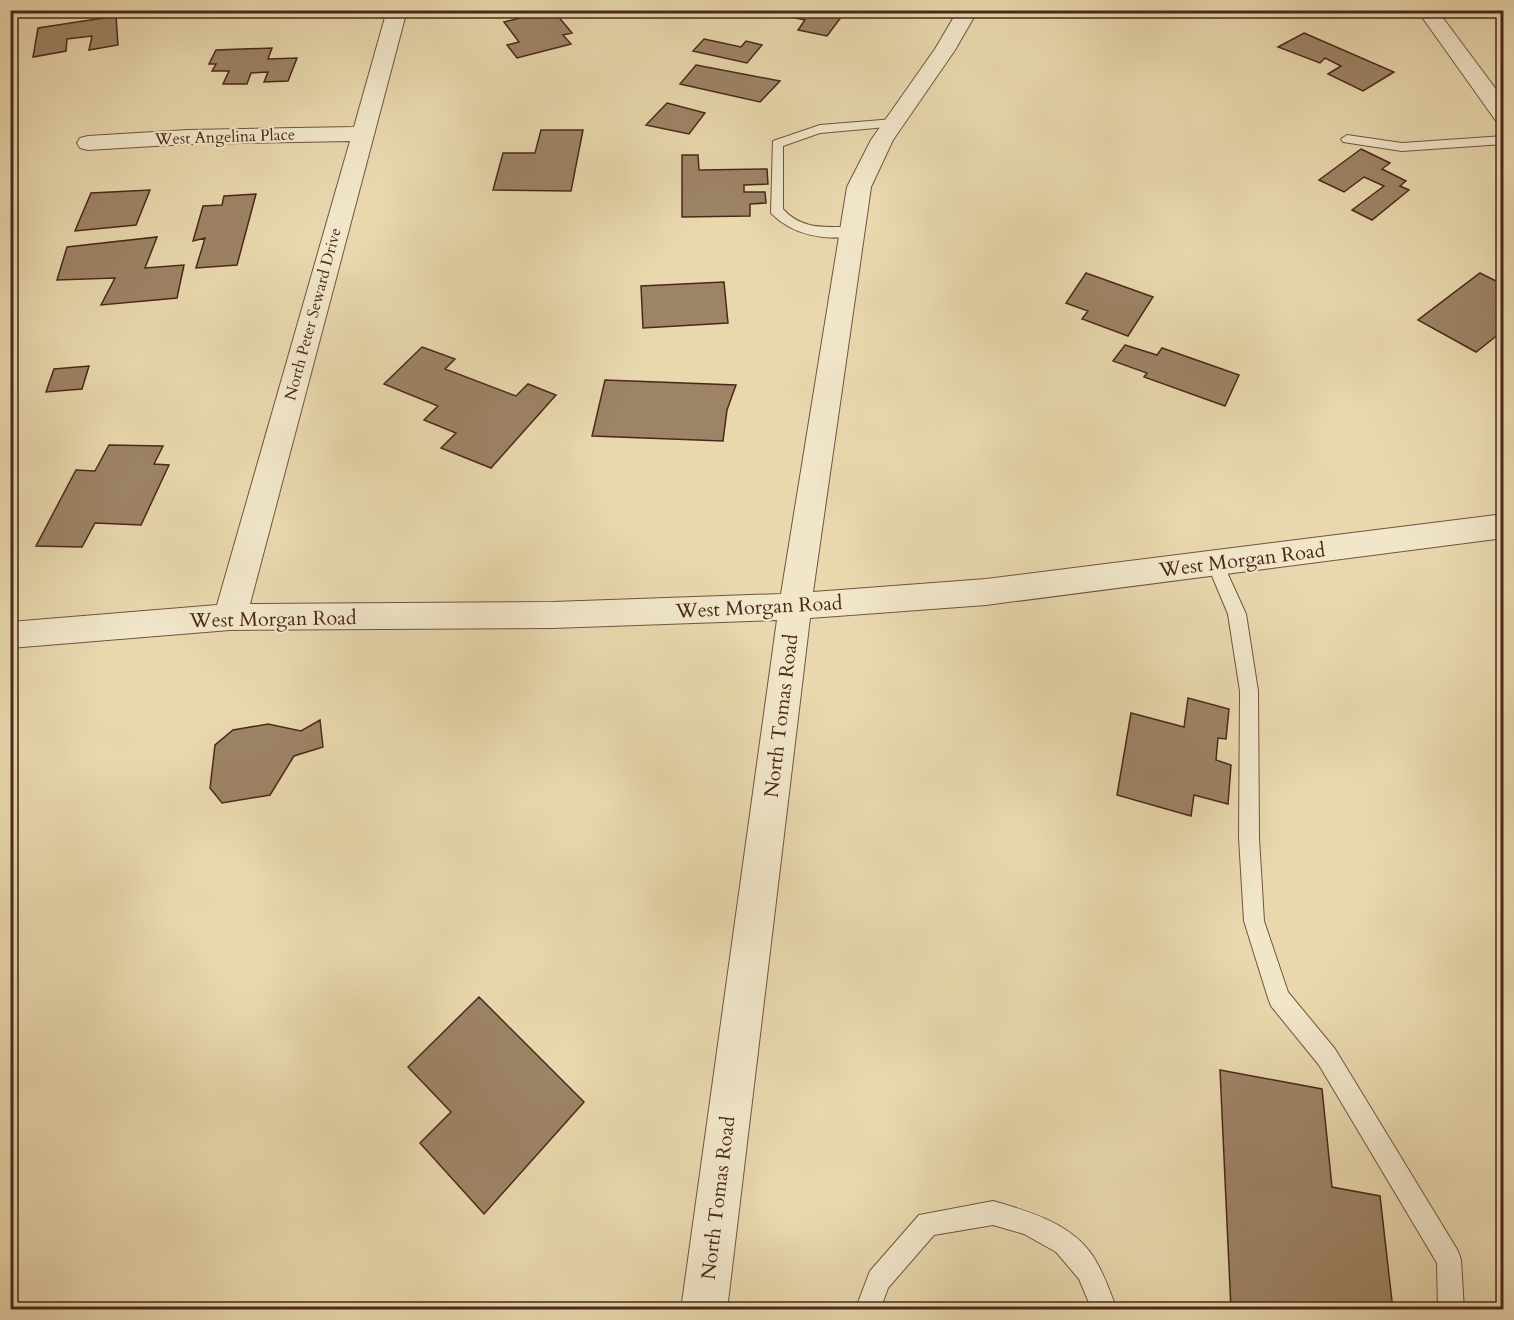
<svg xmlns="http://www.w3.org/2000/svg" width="1514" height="1320" viewBox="0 0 1514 1320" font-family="Cardo,serif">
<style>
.building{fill:#9d8466;stroke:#4b2819;stroke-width:1.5}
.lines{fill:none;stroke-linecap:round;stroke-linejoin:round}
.service-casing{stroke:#72543e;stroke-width:2}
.minor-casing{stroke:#72543e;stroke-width:2}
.tertiary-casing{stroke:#72543e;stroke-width:2}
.service{fill:#f1e6ca;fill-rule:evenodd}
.minor{fill:#f1e6ca;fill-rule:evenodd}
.tertiary{fill:#f1e6ca;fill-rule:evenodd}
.labels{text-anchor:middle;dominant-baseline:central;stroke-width:4.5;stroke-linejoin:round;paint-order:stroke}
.far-street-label{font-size:16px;fill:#4b2819;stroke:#f1e6ca}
.street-label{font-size:20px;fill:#4b2819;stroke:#f1e6ca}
</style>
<rect width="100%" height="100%" fill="#e9d8ae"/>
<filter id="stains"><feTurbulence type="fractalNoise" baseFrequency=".00333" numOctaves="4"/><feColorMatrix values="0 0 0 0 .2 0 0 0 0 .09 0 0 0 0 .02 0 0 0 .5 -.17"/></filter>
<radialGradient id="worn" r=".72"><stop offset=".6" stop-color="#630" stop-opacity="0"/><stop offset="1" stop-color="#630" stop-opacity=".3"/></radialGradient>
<path class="building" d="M553,10L572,33L563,35L571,44L517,58L507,45L519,42L504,22Z
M758,10H817L842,16L827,36L798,30L805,20Z
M116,16L118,45L89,50L92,36L67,39L66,51L33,57L38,28Z
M1304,33L1394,72L1363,91L1328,74L1341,66L1325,58L1320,63L1278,47Z
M704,39L741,47L746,41L762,45L747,63L693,51Z
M272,48L268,59L297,58L288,81L264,82L268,72L251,73L247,84H223L229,71H212L216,64H209L216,50Z
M696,65L780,81L760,102L680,84Z
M667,103L705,113L689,134L646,125Z
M541,130H583L571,191L493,190L503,153H535Z
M1361,149L1390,163L1382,169L1406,181L1400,186L1409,190L1372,220L1352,210L1384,186L1364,177L1344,192L1319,180Z
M682,155H698L699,170L767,169L768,184L744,185V192H765L766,203L750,204V216L682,217Z
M150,190L136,225L75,231L91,193Z
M256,194L237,265L196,268L205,238L193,241L203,206L222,205L224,196Z
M157,237L145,268L184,265L177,298L101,305L115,278L57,280L67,247Z
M1086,273L1153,297L1128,336L1082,319L1088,311L1066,303Z
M1480,273L1504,285V330L1476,352L1418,320Z
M724,282L728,323L643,328L641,286Z
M1125,345L1157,355L1162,348L1239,375L1225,406L1144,377L1147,373L1113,361Z
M422,347L455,359L445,369L516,396L528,384L556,395L491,468L441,448L456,433L424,420L438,406L384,384Z
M89,366L82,389L46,392L54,369Z
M605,380L736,385L727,410L723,441L592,436Z
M109,445L163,446L154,464L169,465L141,525L95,523L82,547L36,546L76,470L95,471Z
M1188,698L1229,709L1226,739L1218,738L1216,760L1231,765L1228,804L1194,795L1191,816L1117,795L1131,713L1184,727Z
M320,720L323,747L294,756L270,795L222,803L210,788L215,745L233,730L268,724L301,731Z
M479,997L584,1102L484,1214L420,1143L451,1112L408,1067Z
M1220,1070L1322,1089L1332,1187L1380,1196L1393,1310H1231Z"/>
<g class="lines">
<defs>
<path id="service" d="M894,119L898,120V126L820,133L783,146V209C810,239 845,219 858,232L856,235C827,242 792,235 771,213L773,141L820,125Z
M1347,135L1402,143L1504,136V144L1402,151L1343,142L1341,139Z
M1215,557L1221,559L1246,614L1258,691L1259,838L1264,921L1288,992L1335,1049L1458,1251L1461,1260L1464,1310H1438L1437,1263L1319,1065L1271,1006L1268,998L1244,921L1239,838L1240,691L1228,614L1207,564L1209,559Z
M993,1201C1031,1212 1077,1225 1097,1263C1105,1277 1111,1294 1117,1310H1092L1079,1279L1056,1252L1024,1234L993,1225L934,1235L888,1288L880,1310H855L870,1271L919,1215Z"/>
<path id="minor" d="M387,10H407L250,604L553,602L781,594L847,187L871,140L935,49L958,10H978L955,50L893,140L871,187L813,592L986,579L1504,514V538L986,605L810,618L727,1310H681L777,620L553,628L230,630L10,648V622L217,605L350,141L188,144L88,150L80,148L77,143L80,138L88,136L188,130L354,127Z"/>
<path id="tertiary" d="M1417,10H1437L1504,100V122L1496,121Z"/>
</defs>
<use href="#service" class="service-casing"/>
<use href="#minor" class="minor-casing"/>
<use href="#tertiary" class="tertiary-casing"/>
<use href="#service" class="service"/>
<use href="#minor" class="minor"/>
<use href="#tertiary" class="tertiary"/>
</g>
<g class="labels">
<g class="far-street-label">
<text transform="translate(225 137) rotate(-2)">West Angelina Place</text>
<text transform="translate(313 314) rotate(-75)">North Peter Seward Drive</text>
</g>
<g class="street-label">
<text transform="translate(1242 560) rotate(-7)">West Morgan Road</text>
<text transform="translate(759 607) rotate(-3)">West Morgan Road</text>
<text transform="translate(273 619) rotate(-1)">West Morgan Road</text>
<text transform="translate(781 716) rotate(-83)">North Tomas Road</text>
<text transform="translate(718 1198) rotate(-83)">North Tomas Road</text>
</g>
</g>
<rect width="1514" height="1320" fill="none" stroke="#e9d8ae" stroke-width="36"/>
<rect x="12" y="12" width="1490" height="1296" fill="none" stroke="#4b2819" stroke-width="3"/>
<rect x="18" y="18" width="1478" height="1284" fill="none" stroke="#4b2819" stroke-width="1.5"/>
<rect width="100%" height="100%" filter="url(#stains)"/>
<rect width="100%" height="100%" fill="url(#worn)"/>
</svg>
